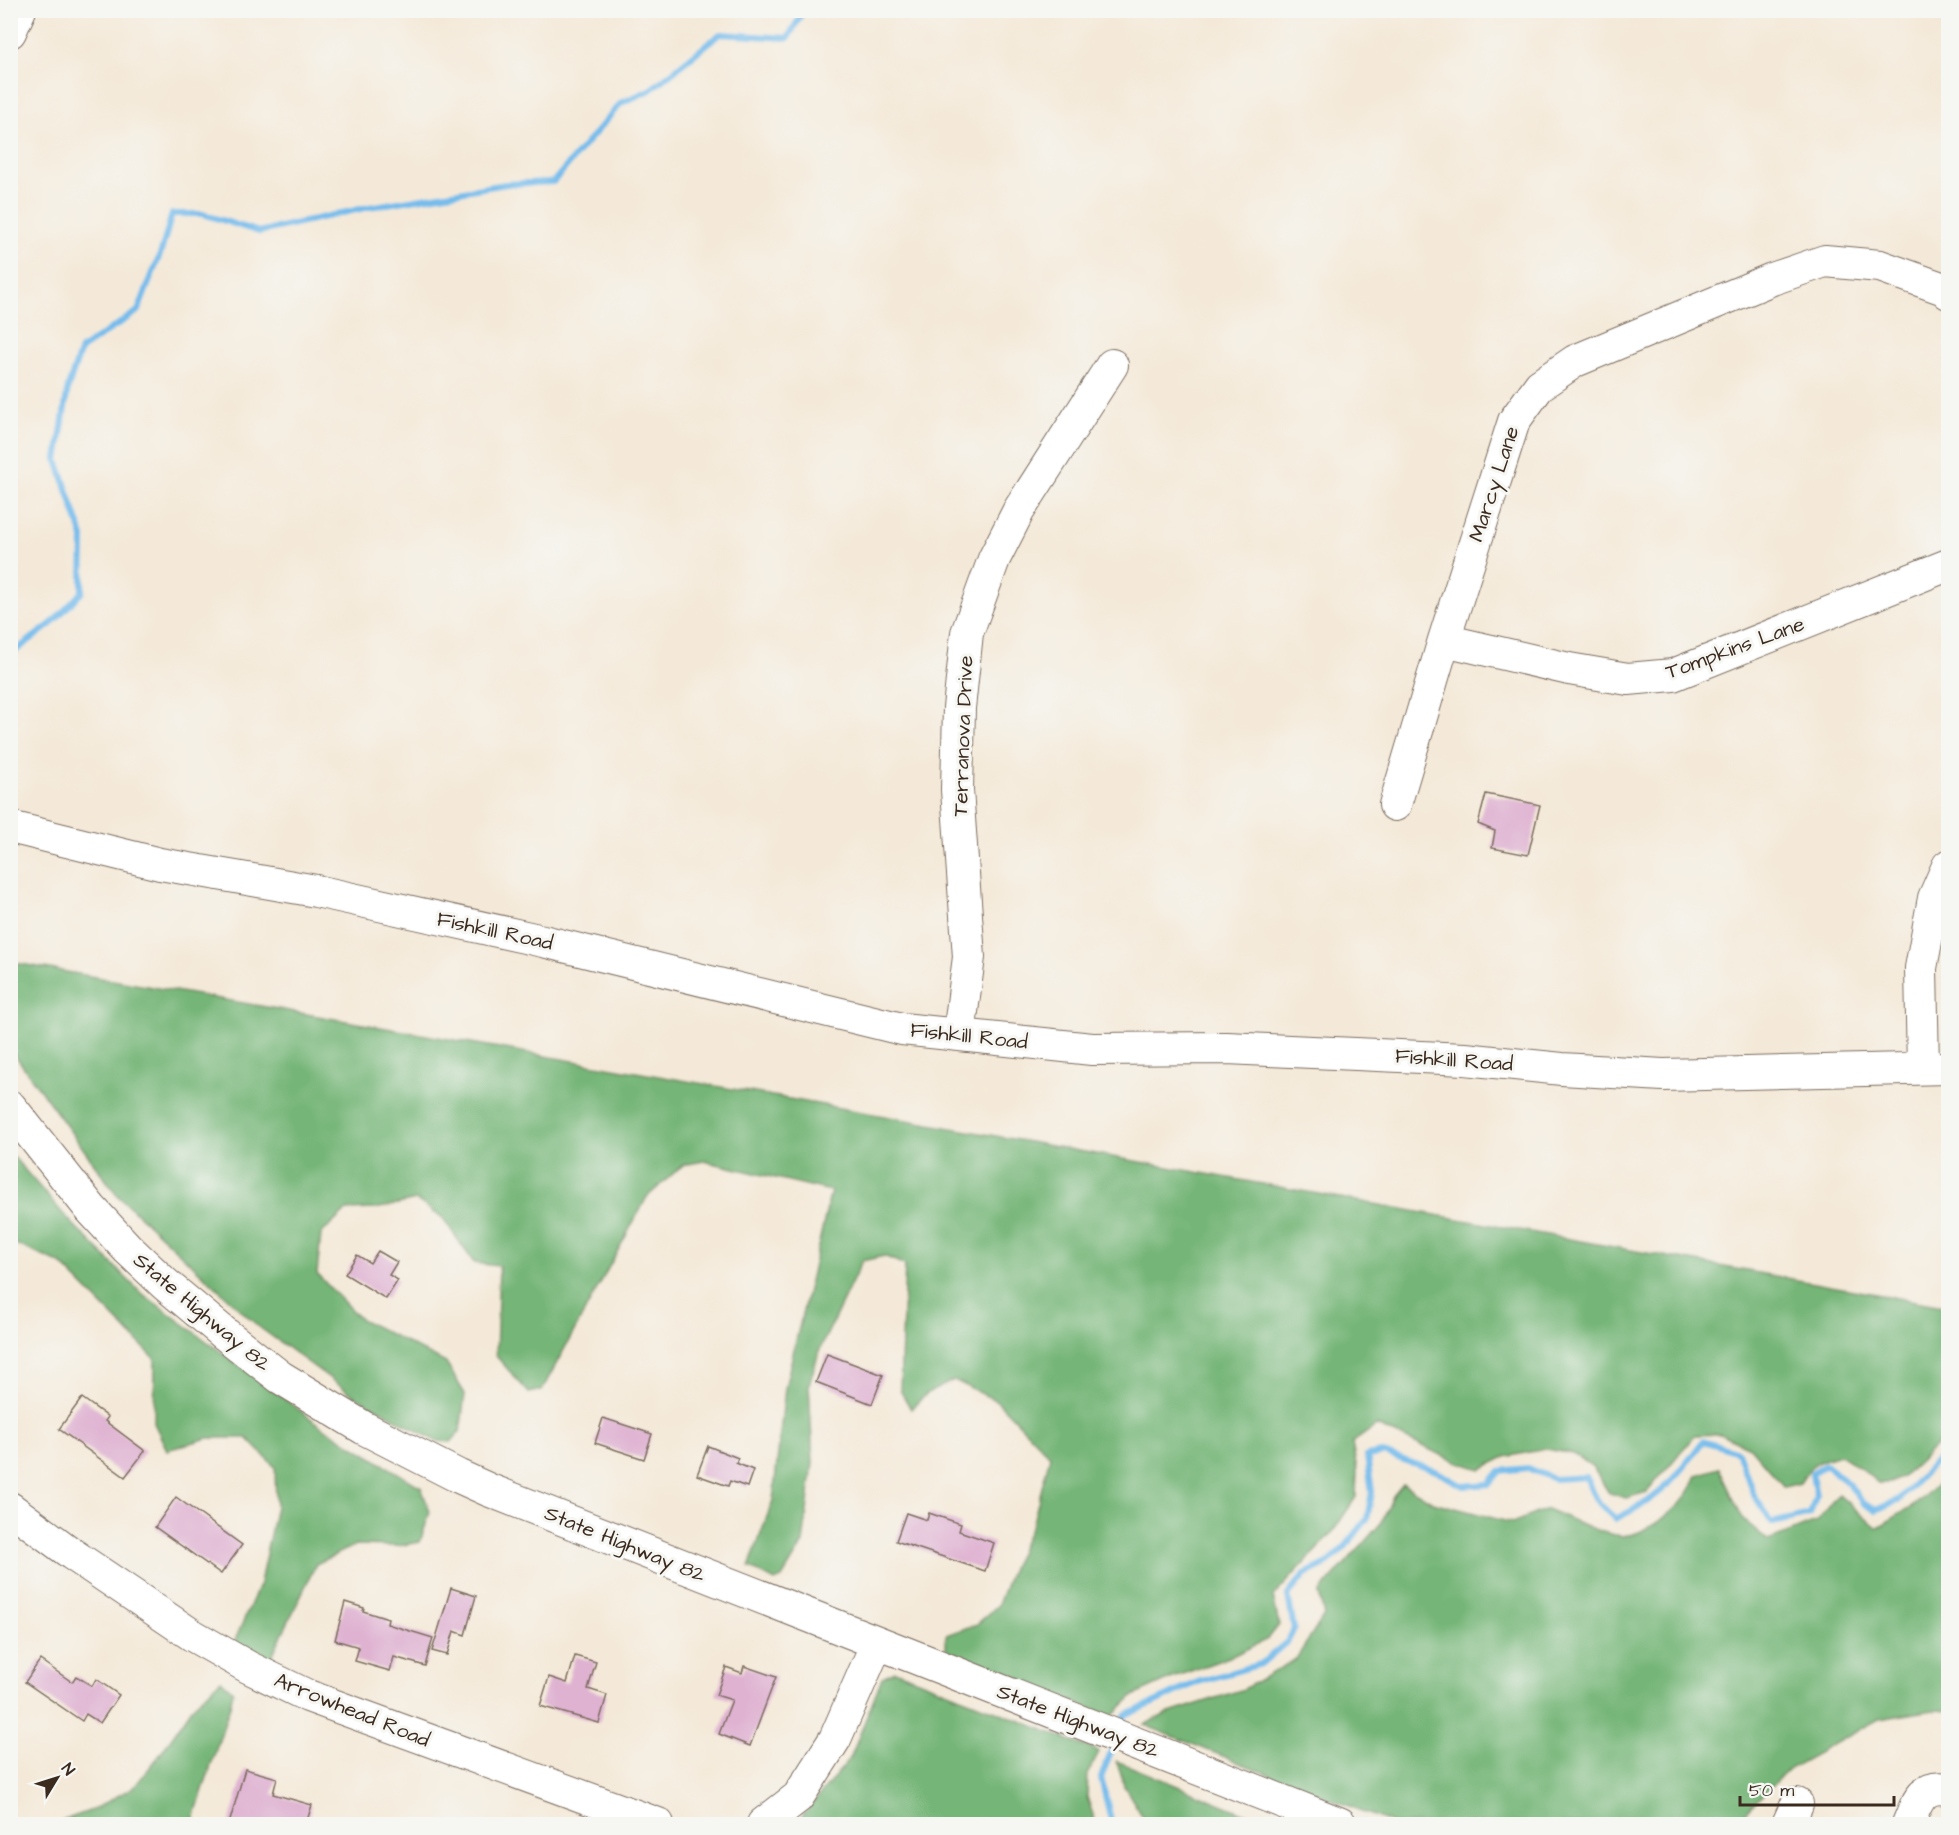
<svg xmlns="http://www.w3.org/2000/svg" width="1959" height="1835" viewBox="0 0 1959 1835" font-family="'Architects Daughter',sans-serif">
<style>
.forest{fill:#74b577;stroke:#58704a;stroke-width:1.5}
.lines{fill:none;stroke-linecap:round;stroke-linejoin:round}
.stream{stroke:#74bcec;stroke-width:6}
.building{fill:#dfb2d2}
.minor-casing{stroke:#7c6d5f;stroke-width:34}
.major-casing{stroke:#7c6d5f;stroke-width:35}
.minor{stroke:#fff;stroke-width:32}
.major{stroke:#fff;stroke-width:33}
.labels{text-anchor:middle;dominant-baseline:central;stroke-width:6;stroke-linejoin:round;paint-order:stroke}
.street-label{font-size:21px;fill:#3b2a1e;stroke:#f6f6f2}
</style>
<rect width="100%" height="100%" fill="#f6f6f2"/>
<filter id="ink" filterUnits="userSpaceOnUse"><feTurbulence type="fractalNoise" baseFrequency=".0167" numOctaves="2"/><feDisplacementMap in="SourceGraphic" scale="12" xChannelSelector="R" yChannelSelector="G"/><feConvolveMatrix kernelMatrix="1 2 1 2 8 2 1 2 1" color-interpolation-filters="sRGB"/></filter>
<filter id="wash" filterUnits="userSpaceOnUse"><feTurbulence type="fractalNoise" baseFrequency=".008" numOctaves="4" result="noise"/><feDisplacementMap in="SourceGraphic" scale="24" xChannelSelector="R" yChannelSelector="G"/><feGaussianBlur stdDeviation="1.35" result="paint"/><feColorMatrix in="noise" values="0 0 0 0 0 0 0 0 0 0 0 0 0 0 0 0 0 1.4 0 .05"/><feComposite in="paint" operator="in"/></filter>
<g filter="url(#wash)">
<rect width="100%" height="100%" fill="#f4e9d8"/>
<path class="forest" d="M10,962L784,1098L1948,1307V1434L1904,1476L1890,1483H1878L1859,1467L1840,1455C1818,1461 1812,1463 1800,1483L1784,1487L1750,1447L1721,1434L1695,1435L1647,1492L1626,1498L1609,1493L1592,1466L1573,1454L1546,1449L1505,1457L1481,1469C1444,1460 1412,1439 1376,1426L1352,1443L1357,1470L1356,1497L1332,1533L1273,1597L1279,1625L1268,1639L1232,1656L1177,1676L1133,1696L1112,1716L973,1667L946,1649V1635L977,1624L998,1605L1012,1568L1033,1522L1050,1456L997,1401L954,1380L926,1394L911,1409L900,1390L905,1265L884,1256L862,1261L820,1349L809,1384L813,1463L803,1543L782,1578L775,1581L749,1567L773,1500L785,1388L831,1191L704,1161L683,1165L647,1197L542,1390L529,1393L496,1356L499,1266L474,1263L443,1218L416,1200L375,1209L347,1210L321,1234L317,1274L359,1318L446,1363L465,1394L460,1432L451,1442L436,1441L353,1395L259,1327L117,1195L11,1050Z
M10,1153L65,1216L139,1291L325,1429L421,1487L430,1512L420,1542L397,1546L356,1545L316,1564L269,1662L232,1647L260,1583L276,1506L275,1467L247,1438H208L167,1450L154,1423L155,1359L61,1264L11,1242Z
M1719,1468L1743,1519L1769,1541L1816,1522L1838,1494L1877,1528L1915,1505L1948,1473V1711L1940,1709L1879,1719L1789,1769L1741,1816L1725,1824H1394L1144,1725L1166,1714L1244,1689L1296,1659L1324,1616L1319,1593L1382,1522L1393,1496L1403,1484L1433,1502L1512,1523L1547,1509C1569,1518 1593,1531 1616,1535C1640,1540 1673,1513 1686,1496C1691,1490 1694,1482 1697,1475Z
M895,1671L1099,1752L1088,1773L1087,1797L1096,1824H799L800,1819L851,1757L882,1677Z
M221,1680L233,1691L230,1706L192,1824H53L95,1809L135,1786L159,1756L194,1705Z
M1117,1761L1270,1824H1147L1124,1786Z"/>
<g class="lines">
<path class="stream" d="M10,655L51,624L82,592L83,537L57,460L68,387L81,349L138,311L161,252L172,214H203L259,232L369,207L506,184L553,182L621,103L650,90L720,34L788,38L804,10
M1120,1728L1125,1716L1198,1682L1261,1664L1288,1641L1294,1629L1288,1595L1305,1574L1328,1563L1345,1547L1367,1519L1372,1492L1367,1456L1383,1453L1436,1471L1463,1486L1489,1484L1500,1471L1528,1468L1554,1479L1586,1477L1596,1500L1615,1519C1629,1512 1644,1505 1656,1495C1675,1481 1689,1459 1703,1441L1738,1452L1753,1493L1772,1523L1810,1514L1816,1496L1812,1474L1825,1465L1848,1483L1863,1503L1876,1510L1900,1499L1931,1466L1948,1450
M1112,1824L1101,1778L1113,1746"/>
</g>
<g id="blocks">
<path class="building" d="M1486,794L1540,805L1528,855L1492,848L1495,831L1478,824Z
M378,1251L397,1262L389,1275L398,1280L386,1299L345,1274L357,1255L370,1263Z
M827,1354L883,1375L872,1404L816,1382Z
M82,1398L108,1417L105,1421L145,1451L125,1477L59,1429Z
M603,1418L652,1434L644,1459L595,1443Z
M708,1446L738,1458L736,1463L753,1470L747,1487L730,1481L728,1486L697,1475Z
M176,1497L242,1545L221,1574L155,1527Z
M906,1513L927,1520L929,1513L961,1524L959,1531L994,1543L985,1571L896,1541Z
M451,1588L476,1596L465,1635L454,1631L447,1655L432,1651Z
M345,1602L364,1608L363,1611L388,1619L387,1624L433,1638L425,1666L394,1657L390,1671L355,1661L359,1647L335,1640Z
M575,1656L596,1662L588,1689L607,1695L599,1723L540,1706L549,1677L567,1683Z
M40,1660L72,1682L76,1676L92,1686L96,1679L119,1695L100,1723L86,1714L82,1721L25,1682Z
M744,1666L776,1677L750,1746L719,1734L732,1700L716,1695L726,1667L742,1673Z
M245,1769L277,1778L273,1794L312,1805L306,1824H229Z"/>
</g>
</g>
<g filter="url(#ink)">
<use href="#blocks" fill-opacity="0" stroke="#7c6d5f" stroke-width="1.5"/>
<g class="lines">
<defs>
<path id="minor" d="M10,32L20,10
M1444,640L1569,669L1628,679L1673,675L1948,565
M1395,805L1444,640L1514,421L1540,385L1575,361L1772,279L1825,261L1880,266L1944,289L1948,293
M10,827L160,864L316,891L543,941L902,1029L1092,1049L1227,1048L1465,1059L1562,1069L1663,1075L1948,1068
M959,1035L969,957L957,790L959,708L967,633L994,559L1019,510L1112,365
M1923,1068L1921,968L1934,898L1948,866
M10,1508L72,1554L192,1635L248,1667L308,1696L658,1824
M763,1824L798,1797L835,1739L877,1643
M1788,1824L1797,1804
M1908,1824C1917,1803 1921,1784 1948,1789"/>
<path id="major" d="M10,1107L91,1209L128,1249L165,1284L225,1334L280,1377L364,1428L458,1476L489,1490L1340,1824"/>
</defs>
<use href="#minor" class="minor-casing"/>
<use href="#major" class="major-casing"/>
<use href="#minor" class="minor"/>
<use href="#major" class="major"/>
</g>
</g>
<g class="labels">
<g class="street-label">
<text transform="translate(1494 484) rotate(-72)">Marcy Lane</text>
<text transform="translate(1735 648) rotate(-20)">Tompkins Lane</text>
<text transform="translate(963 736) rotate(-88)">Terranova Drive</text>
<text transform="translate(495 931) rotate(12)">Fishkill Road</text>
<text transform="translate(969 1036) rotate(6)">Fishkill Road</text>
<text transform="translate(1454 1060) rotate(4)">Fishkill Road</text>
<text transform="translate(202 1312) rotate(40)">State Highway 82</text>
<text transform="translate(625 1544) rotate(22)">State Highway 82</text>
<text transform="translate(352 1710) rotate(22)">Arrowhead Road</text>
<text transform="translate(1078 1721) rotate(21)">State Highway 82</text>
</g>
</g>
<rect width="1959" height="1835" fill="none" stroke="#f6f6f2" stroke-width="36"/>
<g transform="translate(57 1778) rotate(52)" stroke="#f6f6f2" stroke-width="4.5" paint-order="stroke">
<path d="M0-4.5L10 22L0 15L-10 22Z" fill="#3b2a1e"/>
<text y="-9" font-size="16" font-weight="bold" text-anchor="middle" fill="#3b2a1e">N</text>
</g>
<path d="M1740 1796v9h154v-9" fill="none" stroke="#3b2a1e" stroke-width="3"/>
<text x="1749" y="1796" font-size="18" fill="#3b2a1e" stroke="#f6f6f2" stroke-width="4.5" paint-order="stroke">50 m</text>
</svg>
